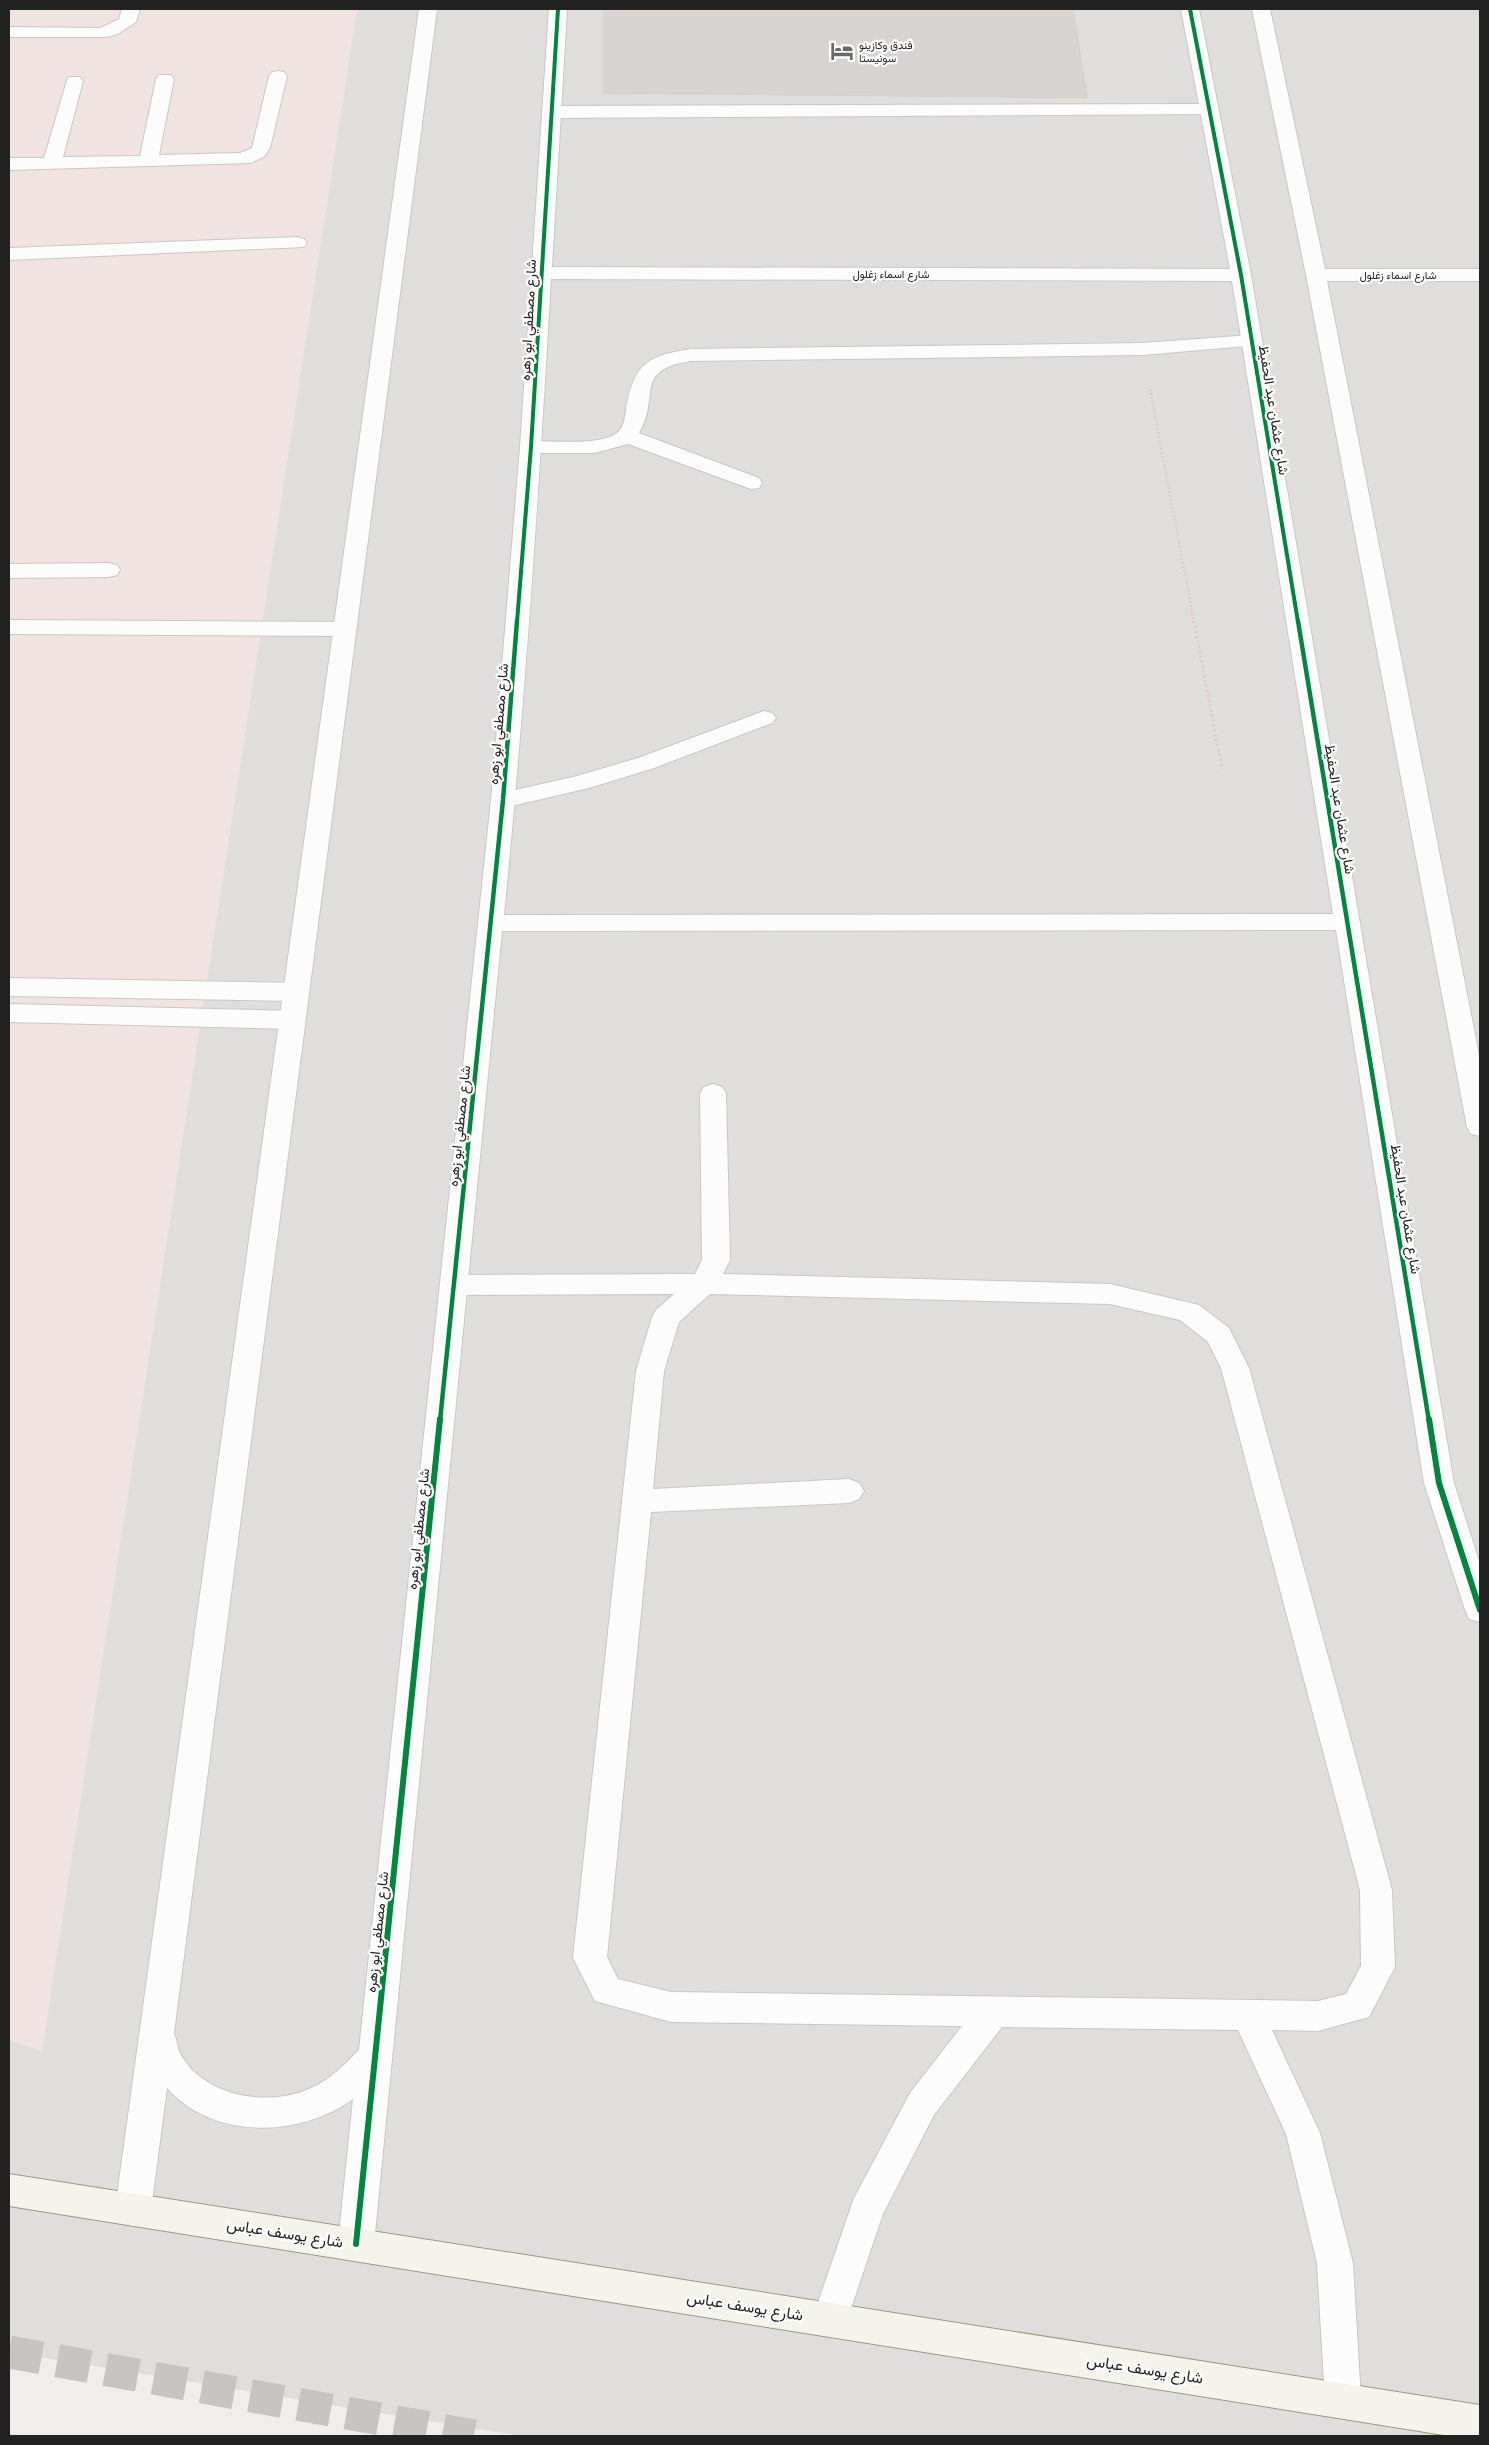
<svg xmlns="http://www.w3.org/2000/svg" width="1489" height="2445" viewBox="0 0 1489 2445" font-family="'Space Grotesk',Vazirmatn,sans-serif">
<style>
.residential{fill:#dfdedc}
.commercial{fill:#f1e3e1}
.building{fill:#d7d4d2;stroke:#d3d0cc}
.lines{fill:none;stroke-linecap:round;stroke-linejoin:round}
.secondary-tunnel{stroke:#c7c5c3;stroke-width:33;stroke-dasharray:33 16;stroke-linecap:butt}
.lane-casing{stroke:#c9c8c7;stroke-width:2}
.street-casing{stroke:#c9c8c7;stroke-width:2}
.secondary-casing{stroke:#999a82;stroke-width:2}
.path-far1{stroke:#dccecd;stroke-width:2.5;stroke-dasharray:2 2;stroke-linecap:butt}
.path{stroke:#dccecd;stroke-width:3;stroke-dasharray:2.5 2.5;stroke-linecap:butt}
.lane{fill:#fdfcfc;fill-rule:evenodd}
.street{fill:#fdfcfc;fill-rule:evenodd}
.secondary{fill:#f4f4ed;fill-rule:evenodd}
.cycleway-far2-casing{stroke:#fff;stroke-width:6}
.cycleway-far1-casing{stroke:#fff;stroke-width:8}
.cycleway-casing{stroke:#fff;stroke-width:9}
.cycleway-far2{stroke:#00873e;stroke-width:4}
.cycleway-far1{stroke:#00873e;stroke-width:4.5}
.cycleway{stroke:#00873e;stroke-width:6}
.labels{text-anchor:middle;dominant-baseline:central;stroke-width:4.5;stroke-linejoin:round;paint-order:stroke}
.far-poi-label{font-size:11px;fill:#222;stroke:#fff;text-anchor:start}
.far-street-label{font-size:11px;fill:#222;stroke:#fff}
.street-label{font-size:14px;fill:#222;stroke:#fff}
.near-street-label{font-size:16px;fill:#222;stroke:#fff}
</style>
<rect width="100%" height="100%" fill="#f0eeeb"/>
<path class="residential" d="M9,9H1480V2436H521L9,2352Z"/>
<path class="commercial" d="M9,9H357L42,2051L9,2040Z"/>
<path class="building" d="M604,9H1073L1087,98L604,93Z"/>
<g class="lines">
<path class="secondary-tunnel" d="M9,2352L474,2436"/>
<defs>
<path id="lane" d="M122,9H140L136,22L118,34L107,37H9V27L100,28L119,19Z
M278,71L284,72L287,76L270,148L265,156L251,163L9,170V158H44L68,77H80L83,81L63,157L140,156L156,79L159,75H171L174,79L159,155L240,153L252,148L269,76L272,72Z
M1209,104L1216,106L1218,110L1216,114L551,118L544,116L542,112L544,108L551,106Z
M297,237L304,239L307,243L304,247L9,260V248Z
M1251,335L1258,337L1261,341L1258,345L1143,355L691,361C632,370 661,397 639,433L759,478L762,483L759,488L751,489L628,444L594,453H531L523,452L520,447L523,442L531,441C552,441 603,446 618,432C624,427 625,417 626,410C634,364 646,356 691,349L1143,343Z
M109,563L117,565L120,570L117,575L109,577L9,578V564Z
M9,620L345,622L353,624L356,629L353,634L345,636L9,634Z
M764,711L772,713L776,718L772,723L654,768L589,788L503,808L494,805L491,800L494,795L577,776L638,758Z
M9,978L296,983L305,986L309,992L305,998L296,1001L9,996Z
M9,1004L292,1011L301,1014L305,1020L301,1026L292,1029L9,1022Z
M713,1084L722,1087L726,1093L730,1260L723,1274L1110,1284L1199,1305L1229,1328L1249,1368L1392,1890L1395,1967L1369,2017L1318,2031L1272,2030L1320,2133L1353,2263L1361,2400L1356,2413L1343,2418L1330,2413L1325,2400L1317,2263L1286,2134L1238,2030L1002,2027L934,2115L883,2214L843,2332L830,2337L817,2332L812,2320L854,2198L910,2093L962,2026L671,2022L595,2001L573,1958L636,1371L652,1317L656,1310L674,1294L454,1295L444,1292L440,1285L444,1278L454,1275L695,1274L702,1260L700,1093L704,1087ZM710,1294L1110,1304L1180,1320L1208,1342L1221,1368L1360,1890L1361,1966L1346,1994L1318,2001L671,1992L618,1979L607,1957L651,1512L849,1503L859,1499L864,1491L859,1483L849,1479L653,1489L664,1371L679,1322Z"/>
<path id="street" d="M419,9H437L174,2033C176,2038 177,2045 179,2051C201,2097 269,2108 311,2088C330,2080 345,2064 359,2050L491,800L520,447L549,9H567L552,267L1230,269L1181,9H1199L1251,275L1454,1483L1480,1564V1622L1469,1619L1465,1610L1424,1483L1336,930L502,931L374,2244L369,2256L356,2261L343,2256L338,2244L353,2099C300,2138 213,2140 167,2088L151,2210L146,2222L133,2226L120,2222L115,2210ZM551,279L1232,281L1333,914L504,915C525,703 539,491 551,279Z
M1252,9H1270L1325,269H1480V281H1327L1480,1060V1136L1471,1134L1467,1127L1306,275Z"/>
<path id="secondary" d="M9,2174L1480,2405V2436H1450L9,2206Z"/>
</defs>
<use href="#lane" class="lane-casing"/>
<use href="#street" class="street-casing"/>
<use href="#secondary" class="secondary-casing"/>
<path class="path-far1" d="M1150,389L1194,622"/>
<path class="path" d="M1194,621L1222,769"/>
<use href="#lane" class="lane"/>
<use href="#street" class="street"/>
<use href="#secondary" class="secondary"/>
<defs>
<path id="cycleway-far2" d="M1190,9L1241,275L1298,622
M517,622L531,447L558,9"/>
<path id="cycleway-far1" d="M1298,621L1429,1421
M440,1421L503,800L517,621"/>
<path id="cycleway" d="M1429,1419L1439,1483L1480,1610
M356,2244L440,1419"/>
</defs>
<use href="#cycleway-far2" class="cycleway-far2-casing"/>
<use href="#cycleway-far1" class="cycleway-far1-casing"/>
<use href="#cycleway" class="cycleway-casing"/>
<use href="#cycleway-far2" class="cycleway-far2"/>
<use href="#cycleway-far1" class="cycleway-far1"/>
<use href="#cycleway" class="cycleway"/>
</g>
<defs>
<symbol id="hotel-bare" viewBox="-9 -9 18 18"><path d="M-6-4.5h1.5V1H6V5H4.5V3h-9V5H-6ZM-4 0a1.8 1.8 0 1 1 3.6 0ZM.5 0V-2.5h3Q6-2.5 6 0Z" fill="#6a6968" stroke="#fff" stroke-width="2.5" paint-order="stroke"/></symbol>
</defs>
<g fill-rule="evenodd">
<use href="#hotel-bare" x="826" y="35" width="32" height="32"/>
</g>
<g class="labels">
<g class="far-poi-label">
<text x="859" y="45">فندق وكازينو<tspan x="859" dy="13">سونيستا</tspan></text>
</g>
<g class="far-street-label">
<text x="891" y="274">شارع اسماء زغلول</text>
<text x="1398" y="275">شارع اسماء زغلول</text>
</g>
<g class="street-label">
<text transform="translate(528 320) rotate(-87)">شارع مصطفي ابو زهره</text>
<text transform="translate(1274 410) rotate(81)">شارع عثمان عبد الحفيظ</text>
<text transform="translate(498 724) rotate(-85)">شارع مصطفي ابو زهره</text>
<text transform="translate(1340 809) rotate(81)">شارع عثمان عبد الحفيظ</text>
<text transform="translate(459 1126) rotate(-84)">شارع مصطفي ابو زهره</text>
<text transform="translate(1406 1209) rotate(81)">شارع عثمان عبد الحفيظ</text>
<text transform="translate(418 1529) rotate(-84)">شارع مصطفي ابو زهره</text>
<text transform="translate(377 1932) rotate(-84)">شارع مصطفي ابو زهره</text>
</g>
<g class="near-street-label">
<text transform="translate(285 2233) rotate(9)">شارع يوسف عباس</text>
<text transform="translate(745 2306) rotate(9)">شارع يوسف عباس</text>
<text transform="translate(1145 2369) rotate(9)">شارع يوسف عباس</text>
</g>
</g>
<rect width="1489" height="2445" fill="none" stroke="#222222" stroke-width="20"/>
</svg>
